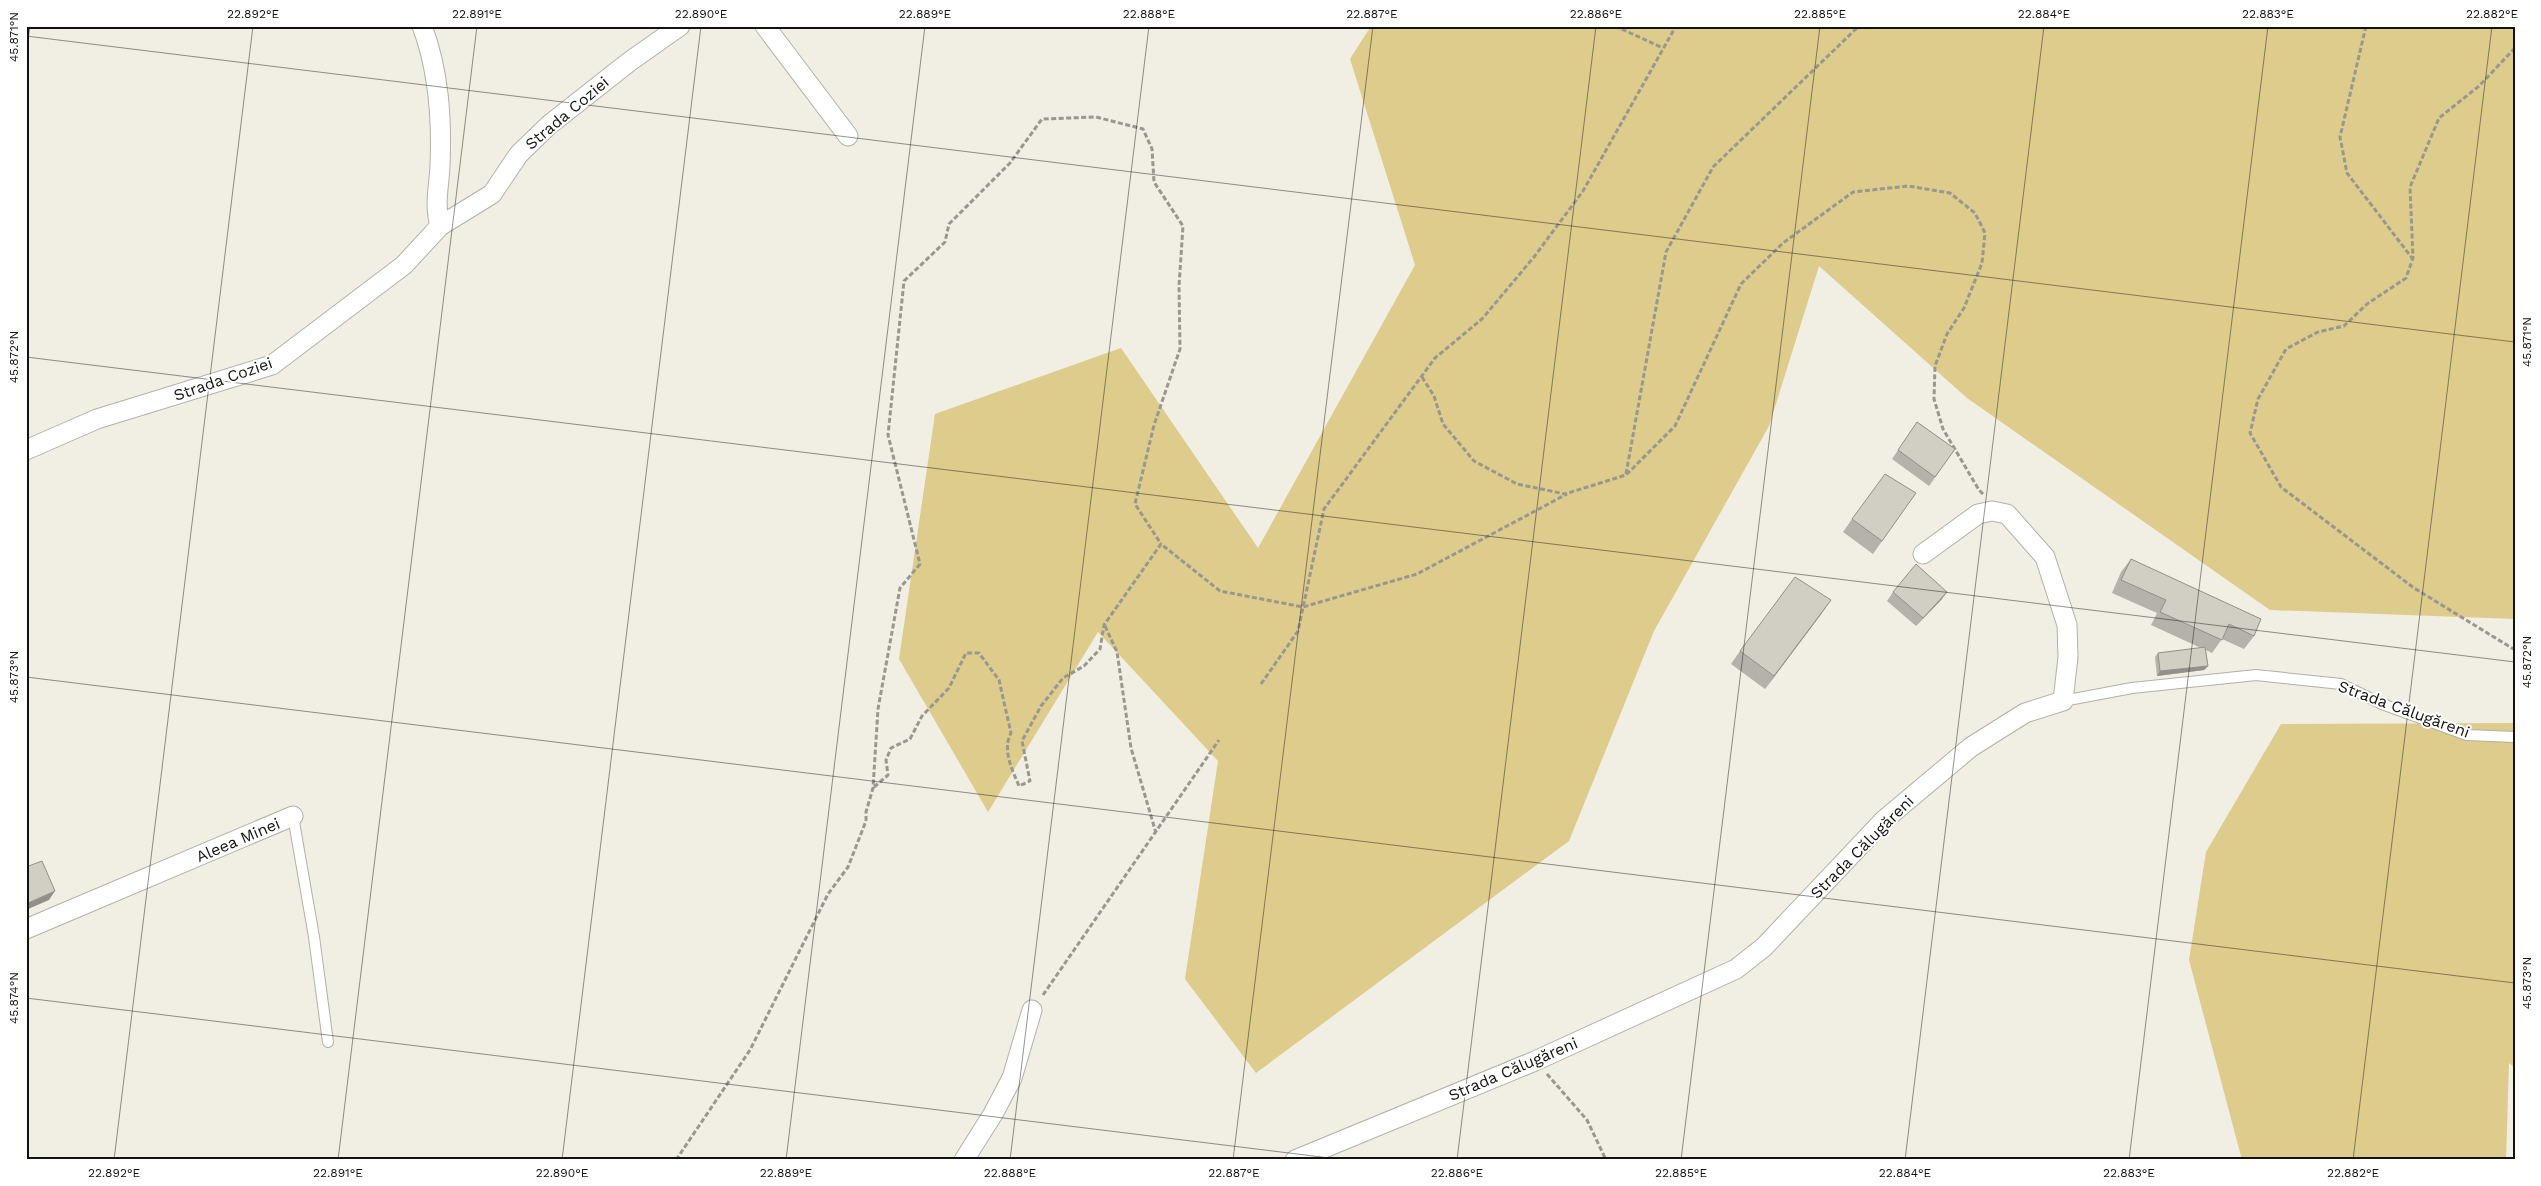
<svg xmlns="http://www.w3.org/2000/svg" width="2541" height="1186" viewBox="0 0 2541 1186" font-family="'Work Sans',sans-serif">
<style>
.green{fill:#ddcc8b}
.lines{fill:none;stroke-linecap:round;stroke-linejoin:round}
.lane-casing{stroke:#b3b1a6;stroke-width:12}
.street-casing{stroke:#b3b1a6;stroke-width:21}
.path{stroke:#99978f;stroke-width:3;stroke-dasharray:5 2.5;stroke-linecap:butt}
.lane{stroke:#fff;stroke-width:10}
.street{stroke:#fff;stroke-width:19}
.wall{fill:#b4b2a9}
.shaded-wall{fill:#929189}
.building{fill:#d1cfc4;stroke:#929189}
.ticks{fill:none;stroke:#13120e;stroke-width:1;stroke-opacity:0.45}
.labels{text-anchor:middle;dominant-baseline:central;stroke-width:4;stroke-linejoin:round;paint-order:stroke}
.street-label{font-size:16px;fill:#13120e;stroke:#fff}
.neatline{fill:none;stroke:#13120e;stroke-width:2}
.ticks-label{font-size:12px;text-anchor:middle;fill:#13120e}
</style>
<rect width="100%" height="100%" fill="#f1eee3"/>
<path class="green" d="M1371,26H2515V619L2270,610L1967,398L1819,266L1769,426L1654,631L1569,841L1256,1073L1185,979L1218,761L1098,632L988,812L899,659L935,414L1121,348L1258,548L1415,265L1350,59Z
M2515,723V1068L2509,1063L2506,1160H2242L2189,960L2206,852L2281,724Z"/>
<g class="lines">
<defs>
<path id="lane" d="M2063,701L2132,688L2256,675L2341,684L2382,704L2467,735L2515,737
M293,816L314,937L328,1042"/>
<path id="street" d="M422,26C439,71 442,118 440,166C439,187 434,205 440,226
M765,26L848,136
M26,450L97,419L272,365L404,265L440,226L492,194L519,154L549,125L629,62L680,26
M26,929L293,816
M964,1160L993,1114L1012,1078L1032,1010
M1295,1160L1535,1061L1736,969L1764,947L1884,820L1971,747L2025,713L2063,701L2068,657L2067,625L2045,557L2007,514L1992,511L1978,514L1923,554"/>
</defs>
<use href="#lane" class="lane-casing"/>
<use href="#street" class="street-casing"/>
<path class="path" d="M1615,26L1663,48
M2366,26L2340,137L2347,173L2412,258
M2515,48L2479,86L2439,118L2410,187L2413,258L2406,278L2367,304L2344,326L2318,332L2286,349L2258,399L2250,433L2281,487L2414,588L2515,650
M1422,377L1434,396L1443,424L1474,461L1517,484L1565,494L1626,475L1675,426L1741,284L1783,243L1853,192L1908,186L1950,193L1975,213L1985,233L1982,263L1964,308L1947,334L1935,366L1934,399L1943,429L1979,490L1983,494
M1626,474L1666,252L1713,167L1859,26
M1105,626L1117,652L1131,748L1156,833
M1261,684L1298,631L1324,509L1435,358L1482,319L1534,257L1583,191L1676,26
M874,787L888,775L886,760L891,748L910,739L922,716L949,688L966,653H979L999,680L1011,733C1002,750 1012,769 1019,786L1030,781L1022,741L1041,706L1063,678L1084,666L1100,649L1104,625L1161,544L1220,591L1303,607L1417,574L1567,494
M1043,995L1219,740
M1547,1074L1587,1120L1606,1160
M676,1160L750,1050L828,894L848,867L866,821V812L873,788L878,709L900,588L920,564L888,435L904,281L945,242L949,224L1010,163L1042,119L1096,117L1143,129L1152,149L1154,182L1183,226L1179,286L1180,349L1154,425L1135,504L1161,544"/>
<use href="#lane" class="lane"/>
<use href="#street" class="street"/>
</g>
<path class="wall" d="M1917,422L1955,449L1929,486L1892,459Z
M1916,493L1873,554L1843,532L1852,519Z
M2131,559L2254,636L2244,649L2222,639L2212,653L2206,650L2208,666L2204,670L2157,676L2155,657L2158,653L2201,648L2151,625L2157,613L2112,593L2121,572Z
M1893,592H1947L1941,600L1916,626L1887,601Z
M1822,613L1765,689L1731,664L1740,651Z"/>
<path class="shaded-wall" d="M1947,592L1941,600L1916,626L1923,618Z
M1831,600L1822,613L1765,689L1774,676Z
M2208,666L2204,670L2157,676L2160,671Z
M55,891L49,900L26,910V904Z"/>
<path class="building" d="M1917,422L1955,449L1935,477L1898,450Z
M1885,474L1916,493L1882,541L1852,519Z
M2131,559L2261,619L2254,636L2229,624L2222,640L2160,612L2166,600L2121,580Z
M1916,564L1947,592L1923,618L1893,592Z
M1795,577L1831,600L1774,676L1740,651Z
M2205,647L2208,666L2160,671L2158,653Z
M42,861L55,891L26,904V867Z"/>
<path class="ticks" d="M26,36L2515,342M26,53L30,26M26,357L2515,662M26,677L2515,983M26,998L1346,1160M114,1160L253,26M338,1160L477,26M562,1160L701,26M786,1160L925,26M1010,1160L1149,26M1233,1160L1373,26M1457,1160L1596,26M1681,1160L1820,26M1905,1160L2044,26M2129,1160L2268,26M2353,1160L2492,26"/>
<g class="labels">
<g class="street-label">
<text transform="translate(567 113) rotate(-40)">Strada Coziei</text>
<text transform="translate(223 379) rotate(-19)">Strada Coziei</text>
<text transform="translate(2404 709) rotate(20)">Strada Călugăreni</text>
<text transform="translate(238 840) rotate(-23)">Aleea Minei</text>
<text transform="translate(1862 847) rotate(-45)">Strada Călugăreni</text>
<text transform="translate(1513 1069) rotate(-23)">Strada Călugăreni</text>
</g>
</g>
<rect width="2541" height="1186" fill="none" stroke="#ffffff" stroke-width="55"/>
<rect x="28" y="28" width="2486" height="1130" class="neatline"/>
<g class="ticks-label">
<text x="253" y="18">22.892°E</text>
<text x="477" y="18">22.891°E</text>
<text x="701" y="18">22.890°E</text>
<text x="925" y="18">22.889°E</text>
<text x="1149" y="18">22.888°E</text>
<text x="1372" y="18">22.887°E</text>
<text x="1596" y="18">22.886°E</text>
<text x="1820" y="18">22.885°E</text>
<text x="2044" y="18">22.884°E</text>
<text x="2268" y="18">22.883°E</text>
<text x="2492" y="18">22.882°E</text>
<text transform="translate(14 37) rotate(-90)" y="4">45.871°N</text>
<text transform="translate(2527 342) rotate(-90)" y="4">45.871°N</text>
<text transform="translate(14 357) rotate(-90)" y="4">45.872°N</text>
<text transform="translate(2527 662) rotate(-90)" y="4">45.872°N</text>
<text transform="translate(14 677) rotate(-90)" y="4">45.873°N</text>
<text transform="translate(2527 983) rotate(-90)" y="4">45.873°N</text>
<text transform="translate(14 998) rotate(-90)" y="4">45.874°N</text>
<text x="114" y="1177">22.892°E</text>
<text x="338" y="1177">22.891°E</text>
<text x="562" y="1177">22.890°E</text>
<text x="786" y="1177">22.889°E</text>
<text x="1010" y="1177">22.888°E</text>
<text x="1234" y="1177">22.887°E</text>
<text x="1457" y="1177">22.886°E</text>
<text x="1681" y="1177">22.885°E</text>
<text x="1905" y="1177">22.884°E</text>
<text x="2129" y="1177">22.883°E</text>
<text x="2353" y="1177">22.882°E</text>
</g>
</svg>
